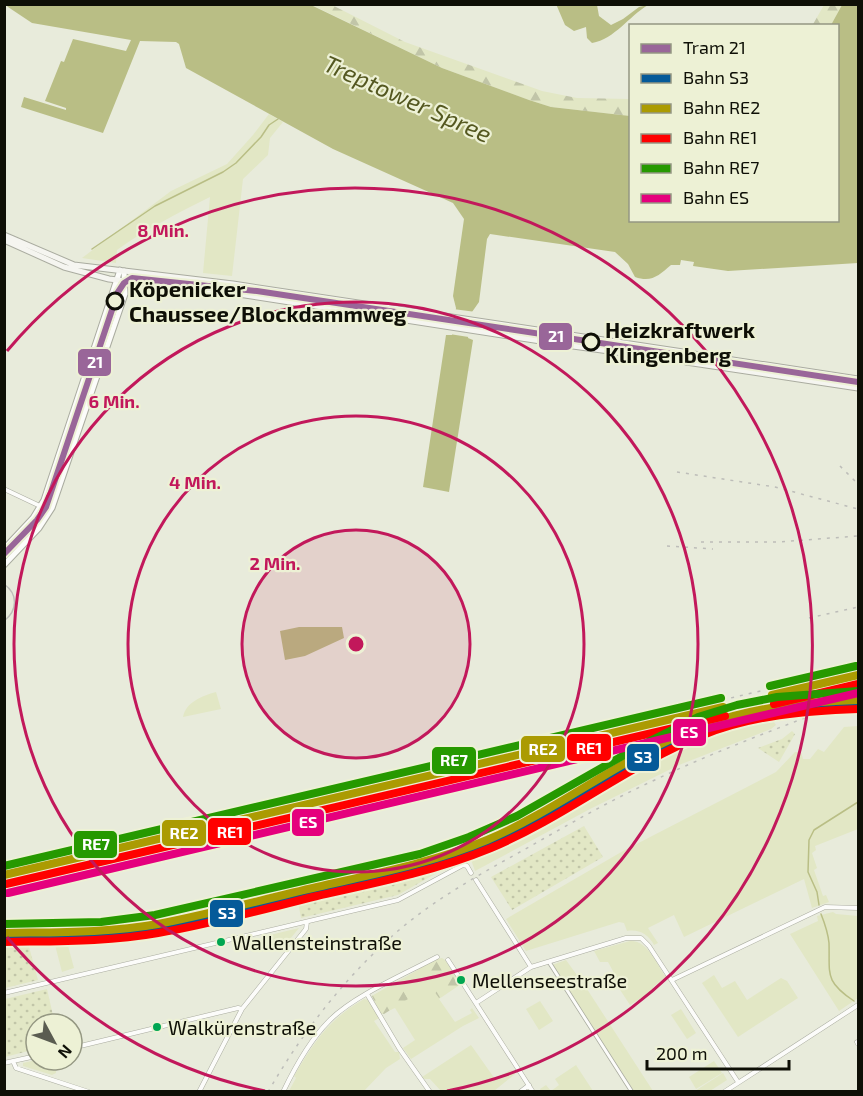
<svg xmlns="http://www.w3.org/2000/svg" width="863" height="1096" viewBox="0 0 863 1096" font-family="'Exo 2',sans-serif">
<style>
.green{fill:#e2e7c5}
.forest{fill:url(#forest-firs)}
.garden{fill:url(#garden-dots)}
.water{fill:#b9be85}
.pier{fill:#e8ebdb}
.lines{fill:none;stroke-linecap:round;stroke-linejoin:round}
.stream{stroke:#b9be85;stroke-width:1.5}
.pedestrian-casing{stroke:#aaaca0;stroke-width:4.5}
.minor-casing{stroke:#aaaca0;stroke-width:5}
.tertiary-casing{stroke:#aaaca0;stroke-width:7}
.secondary-casing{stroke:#aaaca0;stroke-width:7}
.pedestrian{stroke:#fcfcfa;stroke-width:3}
.minor{stroke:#fcfcfa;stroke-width:4}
.tertiary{stroke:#fcfcfa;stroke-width:5}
.secondary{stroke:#f5f5f0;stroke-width:5}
.tram{stroke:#bdbdb9;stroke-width:1.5}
.rail{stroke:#bdbdb9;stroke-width:1.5;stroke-dasharray:3 6;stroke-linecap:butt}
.rail-1-casing{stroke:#edf1d5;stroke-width:12}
.rail-2-casing{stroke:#edf1d5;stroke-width:12}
.rail-3-casing{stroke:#edf1d5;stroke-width:12}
.rail-4-casing{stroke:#edf1d5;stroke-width:12}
.rail-5-casing{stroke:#edf1d5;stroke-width:12}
.rail-1{stroke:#055a99;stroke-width:8}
.rail-2{stroke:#ab9b02;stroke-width:8}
.rail-3{stroke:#f00;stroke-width:8}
.rail-4{stroke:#269900;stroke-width:8}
.rail-5{stroke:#e5007d;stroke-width:8}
.tram-1-casing{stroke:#edf1d5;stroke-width:10}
.tram-1{stroke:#969;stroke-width:6}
.ring{fill:none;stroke:#c2185b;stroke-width:3}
.stop-dot{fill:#edf1d5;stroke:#0e0f06;stroke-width:3}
.bus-dot{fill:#00a651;stroke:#edf1d5;stroke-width:2}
.labels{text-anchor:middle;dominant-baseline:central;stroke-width:4.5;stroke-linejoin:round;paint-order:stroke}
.bus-label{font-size:20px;fill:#0e0f06;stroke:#edf1d5;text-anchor:start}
.stop-label{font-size:22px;font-weight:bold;fill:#0e0f06;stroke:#edf1d5;text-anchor:start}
.water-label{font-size:24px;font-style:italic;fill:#545820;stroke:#edf1d5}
.centre{fill:#c2185b;stroke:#edf1d5;stroke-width:3}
.ring-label{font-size:18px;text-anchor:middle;font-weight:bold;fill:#c2185b;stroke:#edf1d5;stroke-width:4.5;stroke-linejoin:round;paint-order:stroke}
.line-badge{stroke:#edf1d5;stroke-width:2}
.badge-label{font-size:16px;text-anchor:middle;font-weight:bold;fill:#fff}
</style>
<defs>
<pattern id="forest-firs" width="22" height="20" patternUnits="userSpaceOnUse" patternTransform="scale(1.5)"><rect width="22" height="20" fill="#e2e7c5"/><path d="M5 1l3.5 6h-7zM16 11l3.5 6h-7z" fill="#c1c5a8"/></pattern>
<pattern id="garden-dots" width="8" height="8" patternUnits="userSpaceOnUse" patternTransform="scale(1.5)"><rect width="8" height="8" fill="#e2e7c5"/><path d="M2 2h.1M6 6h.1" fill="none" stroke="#c1c5a8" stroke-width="1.8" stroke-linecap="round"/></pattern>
</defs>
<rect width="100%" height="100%" fill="#e8ebdb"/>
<path class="green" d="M269,114L283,122L270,138L268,155L243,179L232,276L203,273L210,197C178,213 146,229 117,250L116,263L82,258L171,191L227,164L253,135Z
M216,692L221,709L183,717C186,702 202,696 216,692Z
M774,722L776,725L771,729L679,765L590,809L475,871L470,857L548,819L671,749L708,735L744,725Z
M858,726V829L815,846L816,850L812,853L817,868L814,870L823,896L826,895L829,902L812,908L804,879L684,937L674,915L648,928L658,943L654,945C648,934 639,929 627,931L624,923L619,922L526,951L506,919L623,851L776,772L795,752H801L803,759H810L818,749L824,752L844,727Z
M833,912L836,914L858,916V998L839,1011L790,934L818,921L817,916Z
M299,928L286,944L282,939L279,942L285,946L281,950L266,938V936Z
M630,941C648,940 657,965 666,977L653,987L654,990L630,1005L611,976L614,973L608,962H600L594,951Z
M67,942L74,968L62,972L55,945Z
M442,958L445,960L461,984L439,999L455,1022L472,1013L470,1010L472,1008L479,1018L463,1026L411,1059L403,1048L415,1040L395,1008L381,1014L372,996L437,959Z
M566,960L587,989L653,1091H634L552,965Z
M714,975L722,988L735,981L747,1000L781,978L787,981L798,998L738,1037L702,983Z
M364,999L368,1000L379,1018L374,1021L395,1052H399L400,1059L386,1068L364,1091L285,1092V1090L289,1091L296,1078L294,1076C315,1041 328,1020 364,999Z
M540,1001L553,1021L539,1030L526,1009Z
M681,1009L696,1033L687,1039L671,1015Z
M471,1045L495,1079L510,1070H513L515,1074L494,1091H441L430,1079H425L422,1077Z
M36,1060H56V1067H51L52,1070L56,1071V1073L52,1075L23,1066V1063Z
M714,1061L722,1073L696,1089L689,1077Z
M576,1065L593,1091H541L540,1089L546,1085L551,1091L559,1085L555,1079Z
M723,1073L727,1080L710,1091H695Z"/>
<path class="forest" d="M312,5H332L405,42L542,91L577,98L630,99V116L551,107L529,100L442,68Z
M824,5H842L831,25L812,26Z
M437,959H442L459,985L439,998L418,969Z
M398,981L408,999L384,1014L380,1013L372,996Z"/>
<path class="garden" d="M792,731L795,734L779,762L758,748L782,739Z
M584,826L603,857L512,910L491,877Z
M448,863L449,866L398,895L301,918L298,902L415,874Z
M28,943L38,980L5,988V944Z
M47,989L55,1024H36V1049L5,1057V999Z"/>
<path class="water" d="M556,4L597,5L599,16L611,25L623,19L639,7L648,5C629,16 615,39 592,43L587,38L586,27L574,31L565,25Z
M6,5H311L442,68L529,100L551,107L630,116V220H838V26L831,25L842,5H858V263L728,271L693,266L694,262L681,260L680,265H671C659,275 652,283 635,277L628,264L615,252L490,234L487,239L479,302L472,312L468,338L473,340L449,492L423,487L446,335H452L456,308L453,296L464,219L453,203L333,149L186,68L179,44L176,42L140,41L103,133L21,107L24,97L66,110V108L45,101L61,61L64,62L73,39L126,51L131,40L32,23L8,7Z
M299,627H342L344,638L305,656L285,660L280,631Z"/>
<path class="pier" d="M453,309L476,312L472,336L475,338L443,333L449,332Z"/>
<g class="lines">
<path class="stream" d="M92,249L155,206L223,172L236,163L261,137L269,125L278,119
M819,905L817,892L808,872L809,840L814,830L858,802
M821,914C825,924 828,933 829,943C830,974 824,981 854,1001"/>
<defs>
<path id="pedestrian" d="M549,962L632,1092"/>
<path id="minor" d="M4,489L40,506
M476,880L531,967
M448,960L533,1092
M672,980L825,907L858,908
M4,993L398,900L463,865L467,866L471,873
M367,994L399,1048L430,1092
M476,1003L531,967L626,938H641L649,946L738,1082
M857,1042L858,1044
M72,1048L238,1008L242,1009
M13,1061L16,1068L89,1092
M4,1063L36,1056
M199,1092L242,1009L306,929L307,922
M283,1092C295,1067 309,1041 329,1021C353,996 405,974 437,957
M520,1092L529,1085
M724,1092L858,1005"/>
<path id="tertiary" d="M4,549L33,518L44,500L120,270
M4,565L39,528L52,508L125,294L124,271"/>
<path id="secondary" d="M4,235L74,265L233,284L683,352
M4,240L64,267L109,279L245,295L573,346L681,361
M687,353L858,379
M686,362L858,388"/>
</defs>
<use href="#pedestrian" class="pedestrian-casing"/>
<use href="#minor" class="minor-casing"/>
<use href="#tertiary" class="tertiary-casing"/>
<use href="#secondary" class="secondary-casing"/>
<use href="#pedestrian" class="pedestrian"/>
<use href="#minor" class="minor"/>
<use href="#tertiary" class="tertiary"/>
<use href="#secondary" class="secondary"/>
<path class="tram" d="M4,584C18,594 18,610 4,621"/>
<path class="rail" d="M840,466L858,484
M677,472L775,487L858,509
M701,542H778L858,536
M667,546L713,549
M809,618L858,607
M4,869L858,668
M268,1092C303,1031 346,976 399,930C438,897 484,872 529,847C571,823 613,799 657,779C722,748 791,724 858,697"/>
<defs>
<path id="rail-1" d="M4,936C56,935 107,935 158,927C210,919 261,905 313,893C369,880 425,869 478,847C557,815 624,761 702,729C752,709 805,706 858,703"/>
<path id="rail-2" d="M772,695L858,675
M4,875L723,707
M4,933C56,932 107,933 158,924C211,914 264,899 317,887C374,874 432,863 487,840C562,808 626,754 702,726C752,707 805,702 858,700"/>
<path id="rail-3" d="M774,704L858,684
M6,884L725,716
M4,942C56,941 107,942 158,933C211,924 264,909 317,896C376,883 435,871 491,848C565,817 628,765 703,735C752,715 806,711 858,709"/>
<path id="rail-4" d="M770,686L856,666
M4,866L721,698
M4,924L101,922L155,915L420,854L469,837L517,816L640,746L698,717L737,705L777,697L858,691"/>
<path id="rail-5" d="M8,893L858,693"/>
</defs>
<use href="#rail-1" class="rail-1-casing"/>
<use href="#rail-2" class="rail-2-casing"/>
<use href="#rail-3" class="rail-3-casing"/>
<use href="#rail-4" class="rail-4-casing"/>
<use href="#rail-5" class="rail-5-casing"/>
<use href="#rail-1" class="rail-1"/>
<use href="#rail-2" class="rail-2"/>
<use href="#rail-3" class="rail-3"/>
<use href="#rail-4" class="rail-4"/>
<use href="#rail-5" class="rail-5"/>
<defs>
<path id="tram-1" d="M4,554L37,520L46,507L118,292L124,283L132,278L257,291L858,382"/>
</defs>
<use href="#tram-1" class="tram-1-casing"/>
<use href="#tram-1" class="tram-1"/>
</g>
<circle cx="356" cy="644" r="114" fill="#c2185b" fill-opacity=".12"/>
<g class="ring">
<circle cx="356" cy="644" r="114"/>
<circle cx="356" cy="644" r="228"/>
<circle cx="356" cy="644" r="342"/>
<path d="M265 1091A456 456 0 0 1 7 937M7 351A456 456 0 1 1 447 1091"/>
</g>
<g class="stop-dot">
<circle cx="115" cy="301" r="8"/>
<circle cx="591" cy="342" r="8"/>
</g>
<g class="bus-dot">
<circle cx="221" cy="942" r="5"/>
<circle cx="461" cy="980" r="5"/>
<circle cx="157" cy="1027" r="5"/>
</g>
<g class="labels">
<g class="bus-label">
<text x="232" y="942">Wallensteinstraße</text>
<text x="472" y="980">Mellenseestraße</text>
<text x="168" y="1027">Walkürenstraße</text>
</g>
<g class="stop-label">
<text x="129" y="288">Köpenicker<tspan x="129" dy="25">Chaussee/Blockdammweg</tspan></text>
<text x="605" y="329">Heizkraftwerk<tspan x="605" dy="25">Klingenberg</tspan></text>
</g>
<g class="water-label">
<text transform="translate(408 98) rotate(24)">Treptower Spree</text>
</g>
</g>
<circle cx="356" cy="644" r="9" class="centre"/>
<g class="ring-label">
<text x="163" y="237">8 Min.</text>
<text x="114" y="408">6 Min.</text>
<text x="195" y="489">4 Min.</text>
<text x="275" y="570">2 Min.</text>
</g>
<g class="line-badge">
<rect x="538" y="322" width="35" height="29" rx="6" fill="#969"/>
<rect x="77" y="348" width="35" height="29" rx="6" fill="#969"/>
<rect x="672" y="718" width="35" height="29" rx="6" fill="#e5007d"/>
<rect x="566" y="733" width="46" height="29" rx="6" fill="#f00"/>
<rect x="520" y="735" width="46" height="28" rx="6" fill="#ab9b02"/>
<rect x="626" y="743" width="34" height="29" rx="6" fill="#055a99"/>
<rect x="431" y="746" width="46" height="29" rx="6" fill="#269900"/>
<rect x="291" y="808" width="34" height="29" rx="6" fill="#e5007d"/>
<rect x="207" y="817" width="45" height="29" rx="6" fill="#f00"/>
<rect x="161" y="819" width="46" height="28" rx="6" fill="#ab9b02"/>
<rect x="73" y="830" width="45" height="29" rx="6" fill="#269900"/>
<rect x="209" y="899" width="35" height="29" rx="6" fill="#055a99"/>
</g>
<g class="badge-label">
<text x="556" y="342">21</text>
<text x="95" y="368">21</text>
<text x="689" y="738">ES</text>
<text x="589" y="754">RE1</text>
<text x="543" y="755">RE2</text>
<text x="643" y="763">S3</text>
<text x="454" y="766">RE7</text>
<text x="308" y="828">ES</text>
<text x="230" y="838">RE1</text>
<text x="184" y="839">RE2</text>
<text x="96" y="850">RE7</text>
<text x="227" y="919">S3</text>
</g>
<rect width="863" height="1096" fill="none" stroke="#0e0f06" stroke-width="12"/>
<rect x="629" y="24" width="210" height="198" fill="#edf1d5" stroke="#949782" stroke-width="1.5"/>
<rect x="641" y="44" width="30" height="9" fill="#996699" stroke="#949782" stroke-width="1.5"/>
<text x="683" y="54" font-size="18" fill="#0e0f06">Tram 21</text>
<rect x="641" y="74" width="30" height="9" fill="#055a99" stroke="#949782" stroke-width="1.5"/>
<text x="683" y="84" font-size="18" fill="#0e0f06">Bahn S3</text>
<rect x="641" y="104" width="30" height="9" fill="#ab9b02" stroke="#949782" stroke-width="1.5"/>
<text x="683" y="114" font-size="18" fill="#0e0f06">Bahn RE2</text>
<rect x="641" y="134" width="30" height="9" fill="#ff0000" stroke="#949782" stroke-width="1.5"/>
<text x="683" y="144" font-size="18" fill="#0e0f06">Bahn RE1</text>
<rect x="641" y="164" width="30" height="9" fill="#269900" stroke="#949782" stroke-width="1.5"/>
<text x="683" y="174" font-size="18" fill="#0e0f06">Bahn RE7</text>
<rect x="641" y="194" width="30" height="9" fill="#e5007d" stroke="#949782" stroke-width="1.5"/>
<text x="683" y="204" font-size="18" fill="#0e0f06">Bahn ES</text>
<g transform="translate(54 1042) rotate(131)"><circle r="28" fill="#edf1d5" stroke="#949782" stroke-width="1.5"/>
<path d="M0-4.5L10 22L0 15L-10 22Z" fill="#5a5c51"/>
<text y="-9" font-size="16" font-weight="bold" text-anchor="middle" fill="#0e0f06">N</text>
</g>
<path d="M647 1060v9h142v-9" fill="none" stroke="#0e0f06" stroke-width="3"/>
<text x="656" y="1060" font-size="18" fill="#0e0f06" stroke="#edf1d5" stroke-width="4.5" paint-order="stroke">200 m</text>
</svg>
